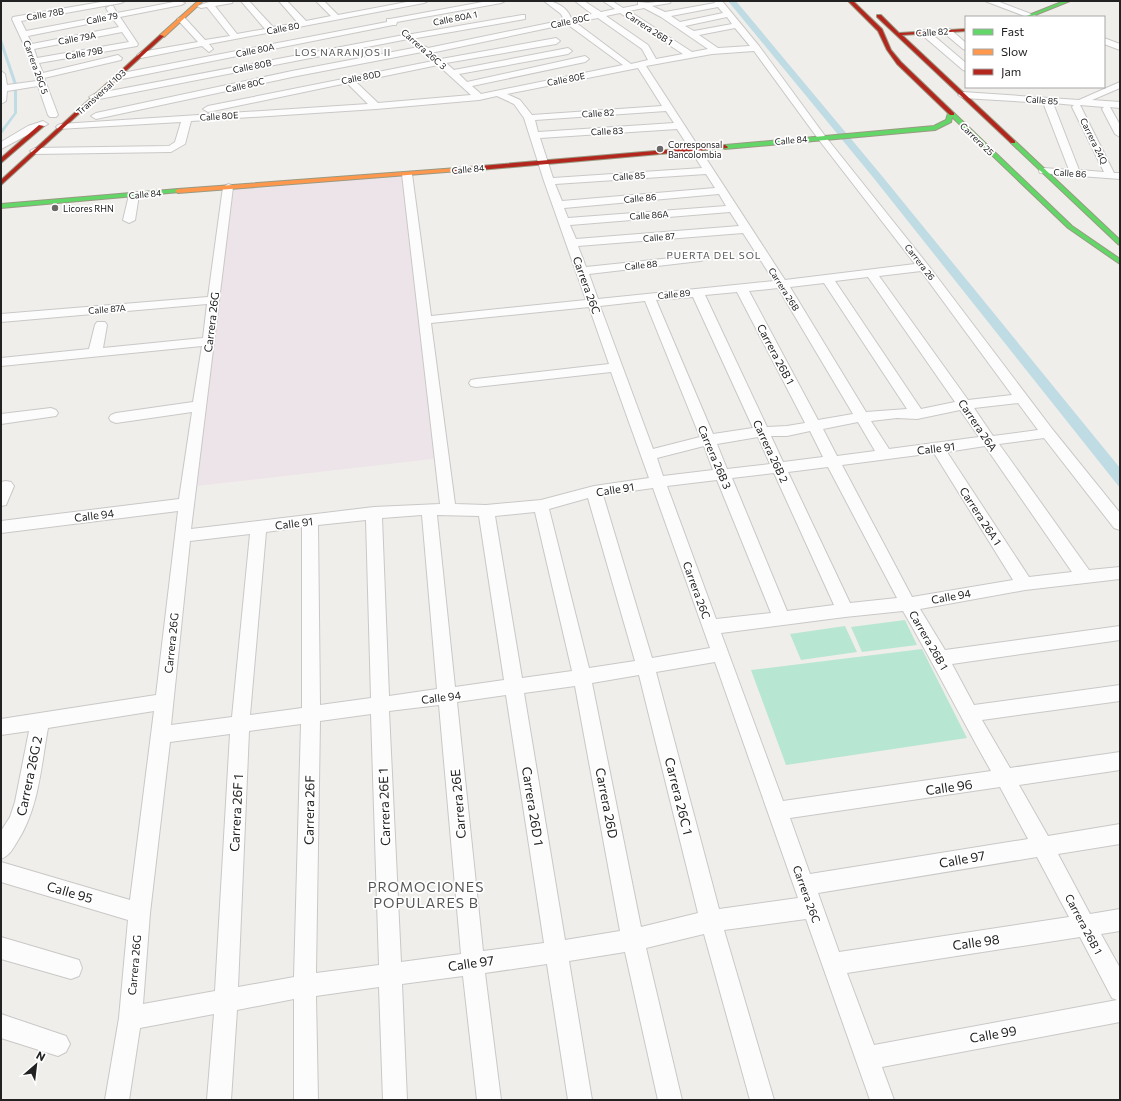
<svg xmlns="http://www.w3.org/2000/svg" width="1121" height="1101" viewBox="0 0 1121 1101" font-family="Commissioner,sans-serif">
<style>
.industrial{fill:#ede4e9}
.pitch{fill:#b7e6d2}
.water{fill:#bfdbe3}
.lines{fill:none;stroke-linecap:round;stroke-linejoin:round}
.street-casing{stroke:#c9c8c7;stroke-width:2}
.fast-casing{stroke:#999a82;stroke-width:2}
.slow-casing{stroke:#999a82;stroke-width:2}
.jam-casing{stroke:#999a82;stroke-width:2}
.street{fill:#fdfcfc;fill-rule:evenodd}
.fast{fill:#63d668;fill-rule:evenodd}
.slow{fill:#ff974d;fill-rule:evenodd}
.jam{fill:#b3261e;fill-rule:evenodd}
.poi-dot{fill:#6a6968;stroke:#fff;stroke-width:1.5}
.labels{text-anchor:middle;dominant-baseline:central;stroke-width:3.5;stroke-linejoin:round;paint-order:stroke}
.far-street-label{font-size:9px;fill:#222;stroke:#fff}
.far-poi-label{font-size:9px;fill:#222;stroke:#fff;text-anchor:start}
.far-neighbourhood-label{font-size:10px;letter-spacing:1px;fill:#555;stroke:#fff}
.street-label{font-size:11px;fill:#222;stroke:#fff}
.near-street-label{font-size:13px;fill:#222;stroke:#fff}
.near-neighbourhood-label{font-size:14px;letter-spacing:1px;fill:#555;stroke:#fff}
</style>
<rect width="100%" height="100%" fill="#f0eeeb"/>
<path class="industrial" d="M407,174L441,458L188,487L228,187Z"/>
<path class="pitch" d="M905,620L917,645L862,652L851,627Z
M845,626L857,652L801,660L790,634Z
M922,649L967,738L786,765L751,670Z"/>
<path class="water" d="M728,1H736L882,176L1120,468V488L872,176Z
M1,37L17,84V113L1,135V130L14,113V85L1,46Z"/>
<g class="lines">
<defs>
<path id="street" d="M107,1H125L121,3L21,21L26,31L110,15L106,8L110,6H113L117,13L179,1L185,3L181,5L120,17L138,44L137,46L39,63L43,73L118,55L122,58L121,60L44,78L58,115L56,117H50L48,115L38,86L7,91L6,101L1,104V71L5,74L7,85L37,81L25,47L12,19L13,17ZM113,19L119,27L32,44L28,36ZM122,32L129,42L37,58L34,49Z
M233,1L232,3L215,6L237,34L265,29L241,1H249L273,27L298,23L279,1H287L306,21L331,16L316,1H324L338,15L412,1H428L424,3L209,44L213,49L209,52L202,46L141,58L137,55L141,52L198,42L177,19L181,17H184L205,40L230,36L207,7L201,8L197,6L209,2Z
M488,1H505L501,3L397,22L396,25H393L117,80L113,77L117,74L387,22V19H390Z
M544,1C556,1 567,7 571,18L592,14L575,1H584L601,12L615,9L603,1H612L623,8L638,5V2C642,2 644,3 648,3C656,2 663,1 671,1L670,3L652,6L665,12L715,3L714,1H722L759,46L825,136L928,265L1053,430L1120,513V530L1114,528L1044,438L999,444L1089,570L1120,567V579L1025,590L920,609L945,650L1120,626V640L952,664L974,705L1120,685V701L982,720L1010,768L1120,752V770L1019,785L1048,836L1120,824V844L1058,854L1090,914L1120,909V931L1101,934L1120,968V1022L882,1067L894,1100H870L806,919L724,930L774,1100H750L704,934L646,948L682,1100H658L625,952L569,961L592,1100H568L547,964L485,973L501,1100H477L463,976L402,984L407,1100H383L379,987L316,996L318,1100H294V999L237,1010L231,1100H207L214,1014L140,1028L129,1100H105L119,1018L128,920L1,882V862L130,900L154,711L48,728C41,766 39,808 17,842C12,850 10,855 1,859V831L10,817L15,802L29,731L1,735V719L156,695L178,511L1,533V521L179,499L192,412L116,423L111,421L109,418L111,415L116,413L193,402L202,346L1,366V358L89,349L95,325L97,322H105L107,325L103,348L203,338L207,304L1,322V314L208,297L223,187L228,184L232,185L233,187L191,529L374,507L440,504L402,174L403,172H411L412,174L431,316L586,300L544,181L524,118L514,104L497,96L479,100L376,109L191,121L185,144L171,152L35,154L30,151L35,148L169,146L175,142L181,122L58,129L56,127L58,125L61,124L368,104L347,83L208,112L203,109L208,106L433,61L430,57L434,54L441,59L556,38L560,41L556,44L446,63L454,70L568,48L572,51L568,54L459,74L467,82L585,56L589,59L585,62L472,86L481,94L623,65L567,24L426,54L422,52L292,77L96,119L91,116L96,113L292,71L424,46L428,48L564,20L561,14ZM718,7L723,13L680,22L671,16ZM644,8L661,17L708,49L692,52L629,11ZM620,13L683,54L656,59L648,45L606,16ZM727,17L732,24L694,31L685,26ZM598,18L642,49L648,60L631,64L575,22ZM735,28L750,46L718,48L699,35ZM754,51L819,140L915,264L785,280L646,66L712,54ZM438,65L471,95L378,103L356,82ZM638,68L662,106L532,115L520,100L507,94ZM666,111L674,123L538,132L535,120ZM677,129L702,168L553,178L540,138ZM706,174L715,188L562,201L555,184ZM719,194L726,206L568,218L564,208ZM730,212L739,226L576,239L570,225ZM743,233L774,281L598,299L589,274L700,261L704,260L706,258L704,256L700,255L586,267L578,246ZM921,271L929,282L1012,395L968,400L879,276ZM868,277L955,402L921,409L835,281ZM824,283L907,409L866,412L790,287ZM778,288L853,414L818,420L749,291ZM737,292L805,423L787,426L767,427L705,295ZM693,297L753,428L713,434L656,300ZM645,301L700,437L653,449L600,306ZM589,307L609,364L476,379L471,380L469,383L471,386L476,387L611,372L649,478L594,486L541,500L486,505L455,504L431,323ZM1018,403L1038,430L993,436L974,408ZM960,410L979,437L889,449L871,421L897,418L917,419ZM858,422L875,451L837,456L823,429ZM810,431L823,457L783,462L771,436H787ZM758,437L770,464L727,469L717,444ZM704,446L713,470L663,476L657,458ZM985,446L1072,572L1029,577L947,452ZM934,453L1013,580L912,597L842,465ZM828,467L897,598L850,603L788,472ZM774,473L834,605L787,611L732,478ZM717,480L771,613L716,619L667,486ZM653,488L710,648L652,658L603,495ZM588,498L635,661L589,668L549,509ZM535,512L572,671L522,678L495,516ZM422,515L437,689L389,696L382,518ZM437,515L479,516L504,680L455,687ZM366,520L371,698L320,705L318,525ZM302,527V708L250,715L266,532ZM250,534L232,717L171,725L190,541ZM903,611C934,664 961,718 991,771L783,801L721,633L845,617ZM715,662L798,898L719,909L656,672ZM639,675L698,913L641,927L592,683ZM575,686L620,931L565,940L524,693ZM506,695L544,943L483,951L457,702ZM439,705L461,954L401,962L389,711ZM371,714L379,965L316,973L320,721ZM301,724L294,977L238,987L249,731ZM230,734L215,991L143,1004L150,913L170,742ZM1000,787L1028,839L810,874L790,818ZM1037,857L1069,917L839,952L818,893ZM1080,937L1112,998L1117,1000L874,1045L847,973Z
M985,1H997L1039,17H1027Z
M522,15H525V19L411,39H408L94,100L89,97L94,94L409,34H412Z
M944,29H950L966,43V50L963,49L944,33L943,31Z
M921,30H927L966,63V71L963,70L921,34L920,32Z
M1104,38L1120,44V50L1104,44Z
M1120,82V88L1092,100L1120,102V108L1110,107L1120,125V137L1115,134L1102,109L1104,107L1080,105L1114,173H1120V179L1040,173L1039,171L1040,169L1044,168L1069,170L1044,105L1046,103L963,98L958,95L963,92L1079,100ZM1053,103L1074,105L1072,107L1104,172L1079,170Z
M43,121L48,124L1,149V142L28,126Z
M134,192L139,195L135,220L129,223L123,220L129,195Z
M51,408L56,410L58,413L56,416L1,424V414Z
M6,481L11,482L14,486L6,505L1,506V482Z
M1,937L79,960L82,968L79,976L71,979L1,959Z
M1,1014L66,1036L70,1044L66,1052L58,1056L1,1038Z"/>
<path id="fast" d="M1064,1H1070L1030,17H1024Z
M948,113H954L1072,226L1120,259V264L1068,228L952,117L951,122L935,130L725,149L722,147L725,145L934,126L946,120Z
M1011,141H1015L1120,240V245L1118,244L1011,143Z
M178,189L181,191L180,192L1,208V204Z"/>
<path id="slow" d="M198,1H203L164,37H160V35Z
M457,168L459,169V171L178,193L175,191L178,189Z"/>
<path id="jam" d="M848,1H853L882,29L891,50L901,62L954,113V115H950L897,64L887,50L878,31Z
M877,15H881L899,33L966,29V31L902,35L1015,141V143H1011L877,17Z
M160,35L164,36L1,185V180Z
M39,125L44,126L1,163V158Z
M725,145L728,147L727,148L457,172L454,170L457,168Z"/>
</defs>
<use href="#street" class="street-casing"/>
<use href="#fast" class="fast-casing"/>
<use href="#slow" class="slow-casing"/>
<use href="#jam" class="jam-casing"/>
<use href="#street" class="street"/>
<use href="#fast" class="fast"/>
<use href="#slow" class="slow"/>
<use href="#jam" class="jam"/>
</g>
<g class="poi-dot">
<circle cx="660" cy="149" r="4"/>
<circle cx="55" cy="208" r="4"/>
</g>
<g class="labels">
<g class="far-street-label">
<text transform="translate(45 14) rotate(-10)">Calle 78B</text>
<text transform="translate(102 18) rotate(-11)">Calle 79</text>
<text transform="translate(455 18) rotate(-11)">Calle 80A 1</text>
<text transform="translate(570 21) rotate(-12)">Calle 80C</text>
<text transform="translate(283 28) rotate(-11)">Calle 80</text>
<text transform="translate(649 28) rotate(33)">Carrera 26B 1</text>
<text transform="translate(932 32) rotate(-4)">Calle 82</text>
<text transform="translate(77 38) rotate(-10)">Calle 79A</text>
<text transform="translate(424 49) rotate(41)">Carrera 26C 3</text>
<text transform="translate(255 50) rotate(-11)">Calle 80A</text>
<text transform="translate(84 53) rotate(-10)">Calle 79B</text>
<text transform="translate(252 66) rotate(-11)">Calle 80B</text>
<text transform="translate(36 67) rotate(70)">Carrera 26G 5</text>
<text transform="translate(361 77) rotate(-11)">Calle 80D</text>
<text transform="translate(566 79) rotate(-11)">Calle 80E</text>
<text transform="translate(245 85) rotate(-13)">Calle 80C</text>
<text transform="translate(101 92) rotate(-42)">Transversal 103</text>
<text transform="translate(1042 100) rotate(4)">Calle 85</text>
<text transform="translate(598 113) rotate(-4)">Calle 82</text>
<text transform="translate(219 116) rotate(-4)">Calle 80E</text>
<text transform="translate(607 131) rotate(-3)">Calle 83</text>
<text transform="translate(977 139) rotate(44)">Carrera 25</text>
<text transform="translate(791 140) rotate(-5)">Calle 84</text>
<text transform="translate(1094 141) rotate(64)">Carrera 24Q</text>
<text transform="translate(468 169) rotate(-5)">Calle 84</text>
<text transform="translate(1070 173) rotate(4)">Calle 86</text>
<text transform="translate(629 176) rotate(-4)">Calle 85</text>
<text transform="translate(145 194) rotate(-5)">Calle 84</text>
<text transform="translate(640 198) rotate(-5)">Calle 86</text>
<text transform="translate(649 215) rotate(-4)">Calle 86A</text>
<text transform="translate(659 237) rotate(-5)">Calle 87</text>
<text transform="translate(920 262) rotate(52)">Carrera 26</text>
<text transform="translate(641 265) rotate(-6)">Calle 88</text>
<text transform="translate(784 289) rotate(58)">Carrera 26B</text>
<text transform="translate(674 294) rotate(-6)">Calle 89</text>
<text transform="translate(107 309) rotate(-5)">Calle 87A</text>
</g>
<g class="far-poi-label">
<text x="668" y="144">Corresponsal<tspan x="668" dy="10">Bancolombia</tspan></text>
<text x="63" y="208">Licores RHN</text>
</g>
<g class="far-neighbourhood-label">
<text x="343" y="52">LOS NARANJOS II</text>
<text x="714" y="255">PUERTA DEL SOL</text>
</g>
<g class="street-label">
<text transform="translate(587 285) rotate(70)">Carrera 26C</text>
<text transform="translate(211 322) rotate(-83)">Carrera 26G</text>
<text transform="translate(776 354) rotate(62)">Carrera 26B 1</text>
<text transform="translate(978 425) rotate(56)">Carrera 26A</text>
<text transform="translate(936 448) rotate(-7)">Calle 91</text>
<text transform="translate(771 451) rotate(65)">Carrera 26B 2</text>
<text transform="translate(715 457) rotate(67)">Carrera 26B 3</text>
<text transform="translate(615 489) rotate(-9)">Calle 91</text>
<text transform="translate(94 515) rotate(-7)">Calle 94</text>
<text transform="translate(981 516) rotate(57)">Carrera 26A 1</text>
<text transform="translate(294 523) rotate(-7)">Calle 91</text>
<text transform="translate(697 590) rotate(70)">Carrera 26C</text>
<text transform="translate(951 596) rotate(-10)">Calle 94</text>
<text transform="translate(929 640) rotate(60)">Carrera 26B 1</text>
<text transform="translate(171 643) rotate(-84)">Carrera 26G</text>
<text transform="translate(441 697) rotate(-7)">Calle 94</text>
<text transform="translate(807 894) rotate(70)">Carrera 26C</text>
<text transform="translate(1084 924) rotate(62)">Carrera 26B 1</text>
<text transform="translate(134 965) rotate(-85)">Carrera 26G</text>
</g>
<g class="near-street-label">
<text transform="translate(29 776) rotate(-78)">Carrera 26G 2</text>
<text transform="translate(949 787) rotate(-8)">Calle 96</text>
<text transform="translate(679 796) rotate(76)">Carrera 26C 1</text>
<text transform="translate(607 803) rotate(79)">Carrera 26D</text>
<text transform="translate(458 804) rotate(-95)">Carrera 26E</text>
<text transform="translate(533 806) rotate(81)">Carrera 26D 1</text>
<text transform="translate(384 807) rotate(-92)">Carrera 26E 1</text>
<text transform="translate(309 810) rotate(-89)">Carrera 26F</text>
<text transform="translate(236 813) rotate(-87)">Carrera 26F 1</text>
<text transform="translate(962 859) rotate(-10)">Calle 97</text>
<text transform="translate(70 892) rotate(16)">Calle 95</text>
<text transform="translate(976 942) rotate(-8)">Calle 98</text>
<text transform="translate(471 963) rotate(-8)">Calle 97</text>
<text transform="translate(993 1034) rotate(-10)">Calle 99</text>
</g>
<g class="near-neighbourhood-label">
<text x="426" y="886">PROMOCIONES<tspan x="426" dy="16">POPULARES B</tspan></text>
</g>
</g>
<rect width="1121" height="1101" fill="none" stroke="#222222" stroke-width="4"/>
<rect x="965" y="16" width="140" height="72" fill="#ffffff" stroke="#a7a7a7"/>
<rect x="973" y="29" width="20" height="6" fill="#63d668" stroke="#a7a7a7"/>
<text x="1001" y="36" font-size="12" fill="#222222">Fast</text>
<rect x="973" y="49" width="20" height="6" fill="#ff974d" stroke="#a7a7a7"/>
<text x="1001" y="56" font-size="12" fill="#222222">Slow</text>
<rect x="973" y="69" width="20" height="6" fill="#b3261e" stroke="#a7a7a7"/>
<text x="1001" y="76" font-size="12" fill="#222222">Jam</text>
<g transform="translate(36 1065) rotate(28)" stroke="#ffffff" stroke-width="3" paint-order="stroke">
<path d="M0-3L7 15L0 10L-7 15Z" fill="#222222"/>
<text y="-6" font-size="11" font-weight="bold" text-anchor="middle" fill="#222222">N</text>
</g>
</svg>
